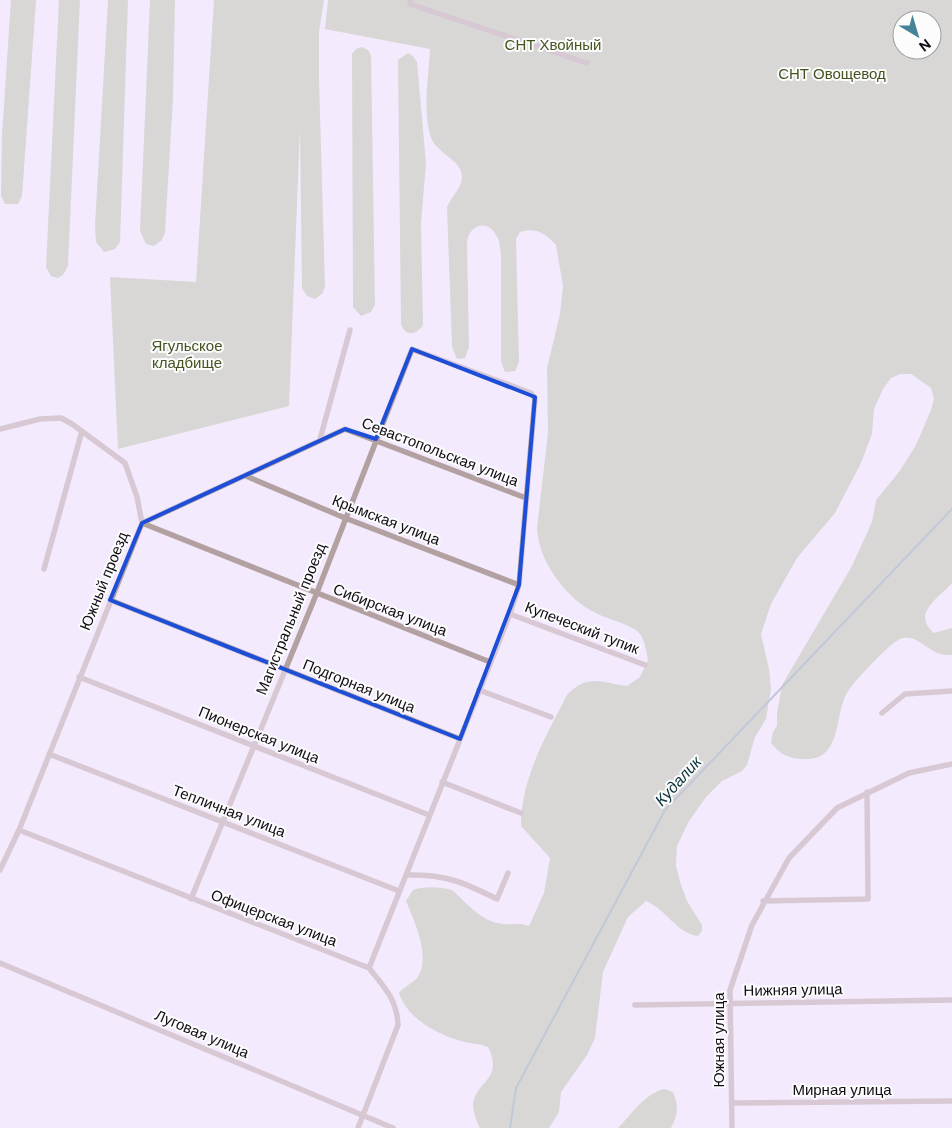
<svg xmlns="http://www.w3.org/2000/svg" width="952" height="1128" viewBox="0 0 952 1128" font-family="'DM Sans',sans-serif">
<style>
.green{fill:#b6c0a7;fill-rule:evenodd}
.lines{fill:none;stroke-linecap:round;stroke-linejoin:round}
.stream{stroke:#84a0ac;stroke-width:2}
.street{stroke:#b3a1a1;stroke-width:5.5}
.marked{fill:none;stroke:#1d4ed8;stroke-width:4;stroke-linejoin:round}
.labels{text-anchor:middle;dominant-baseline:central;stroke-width:4;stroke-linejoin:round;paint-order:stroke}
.park-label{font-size:15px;fill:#435421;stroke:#fcfcfc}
.street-label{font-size:15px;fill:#120c16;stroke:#fcfcfc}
.water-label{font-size:16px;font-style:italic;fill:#0a333d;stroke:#fcfcfc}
</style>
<rect width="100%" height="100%" fill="#f4eafd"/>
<path class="green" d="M11,0H36L22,196L18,204H5L1,196L2,135Z
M59,0H80L68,266L63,275L58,278L51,276L46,267Z
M108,0H128L120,242L115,249L104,252L96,242L95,225Z
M150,0H175L173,98L165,232L162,240L154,246L146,244L140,231Z
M214,0H324L319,32V79L325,287L322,294L315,299L307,296L302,288L300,127L289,406L118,449L110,277L196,282Z
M328,0H952V583C939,598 911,613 934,633L952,628V655C927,657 920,632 900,639C890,643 853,682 847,693C834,714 843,762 803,759C789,759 780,754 771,743L773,732L777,726V713L782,685L852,566L872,522L876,500L899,472L916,445L931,410L934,399L931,388L911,374H900L891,378L883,389L874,409L872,434L861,463L835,513L797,558L771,604L761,634L769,669L771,689L766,719L755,737L747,765L742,771L722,781L706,797L689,821L677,846L676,865L680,882L687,901L702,925V931L698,936C676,933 666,909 646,901L628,917L612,952L603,972L595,1038L587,1055L561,1092L559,1112L549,1128H480C455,1080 509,1089 488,1047C479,1043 471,1044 461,1041C436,1034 407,1018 399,993C405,985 415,983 419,975C430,955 414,920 406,901L413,890C426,886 439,887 452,890C466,902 479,919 497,923C508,926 518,922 529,926L544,893L550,858L521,826C521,778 546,736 567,695C588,673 601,683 627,686L640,677L648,660C646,650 645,638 637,631C625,622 605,619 592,611C564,596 538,559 537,528L548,433L547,368L560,314L563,286L556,245C545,233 536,227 520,232L516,239L519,362L515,371L505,372L501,361V254C500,248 500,240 496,235C487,218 468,226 467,243L469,347L465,358L457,359L452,347L447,207C451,197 463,186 462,176C461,160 437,153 431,138C422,111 429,76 430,49L325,29ZM902,20H932V50H902Z
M362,47L368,50L371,55L375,305L371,312L361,316L353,307L352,54L356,49Z
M408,53L413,56L417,62L426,163L421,223L423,325C417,335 405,337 401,324L398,60Z
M664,1089L673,1092C679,1106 678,1115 671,1128H618C633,1113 643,1095 664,1089Z"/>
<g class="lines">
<path class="stream" d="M510,1128L516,1088L665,810L952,509"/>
<path class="street" d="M411,0L410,4L587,63
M0,429L40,419L61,418L72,424L125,463L137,497L142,523L490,662
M320,439L350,330
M246,476L345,518L519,585
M44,569L82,431
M110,600L460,739
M510,614L645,665
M79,677L429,815
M479,690L551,717
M882,713L905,694L952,691
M49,754L399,891
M442,782L521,813
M19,830L369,968C384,987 397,999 398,1025L358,1128
M0,870L19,830L142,523L345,429L526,498
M406,875C445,874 463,882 497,899L508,873
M191,899L316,595L412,349L531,393L535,398L519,585L510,614L369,968
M763,901L868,899L867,792
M0,963L393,1128
M635,1005L952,1000
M732,1103L952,1101
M732,1128L730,990L752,925L789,858L837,808L909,773L952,764"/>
</g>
<path d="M0 0H952V1128H0ZM412,349L535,397L519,585L460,739L110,600L142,523L345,429L376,439Z" fill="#f4eafd" fill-opacity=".55" fill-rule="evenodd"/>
<path class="marked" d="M412,349L535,397L519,585L460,739L110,600L142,523L345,429L376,439Z"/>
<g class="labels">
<g class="park-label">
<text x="553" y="45">СНТ Хвойный</text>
<text x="832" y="74">СНТ Овощевод</text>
<text x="187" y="346">Ягульское<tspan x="187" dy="17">кладбище</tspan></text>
</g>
<g class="street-label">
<text transform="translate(440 452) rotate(21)">Севастопольская улица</text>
<text transform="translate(386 520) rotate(21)">Крымская улица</text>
<text transform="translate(104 581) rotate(-68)">Южный проезд</text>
<text transform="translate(390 610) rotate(21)">Сибирская улица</text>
<text transform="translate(291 619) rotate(-68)">Магистральный проезд</text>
<text transform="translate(582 628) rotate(21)">Купеческий тупик</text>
<text transform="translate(359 686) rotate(22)">Подгорная улица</text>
<text transform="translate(259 735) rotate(22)">Пионерская улица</text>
<text transform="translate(229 811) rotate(21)">Тепличная улица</text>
<text transform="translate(274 918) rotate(21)">Офицерская улица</text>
<text transform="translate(793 990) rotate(-1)">Нижняя улица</text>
<text transform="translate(202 1034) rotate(23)">Луговая улица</text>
<text transform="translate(719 1040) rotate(-90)">Южная улица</text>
<text x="842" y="1090">Мирная улица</text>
</g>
<g class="water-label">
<text transform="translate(678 781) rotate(-48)">Кудалик</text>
</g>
</g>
<g transform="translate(917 35) rotate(142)"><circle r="24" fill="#fcfcfc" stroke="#9e9ca0"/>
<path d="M0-4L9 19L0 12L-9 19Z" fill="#458498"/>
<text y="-8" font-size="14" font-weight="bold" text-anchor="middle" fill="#120c16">N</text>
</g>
</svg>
